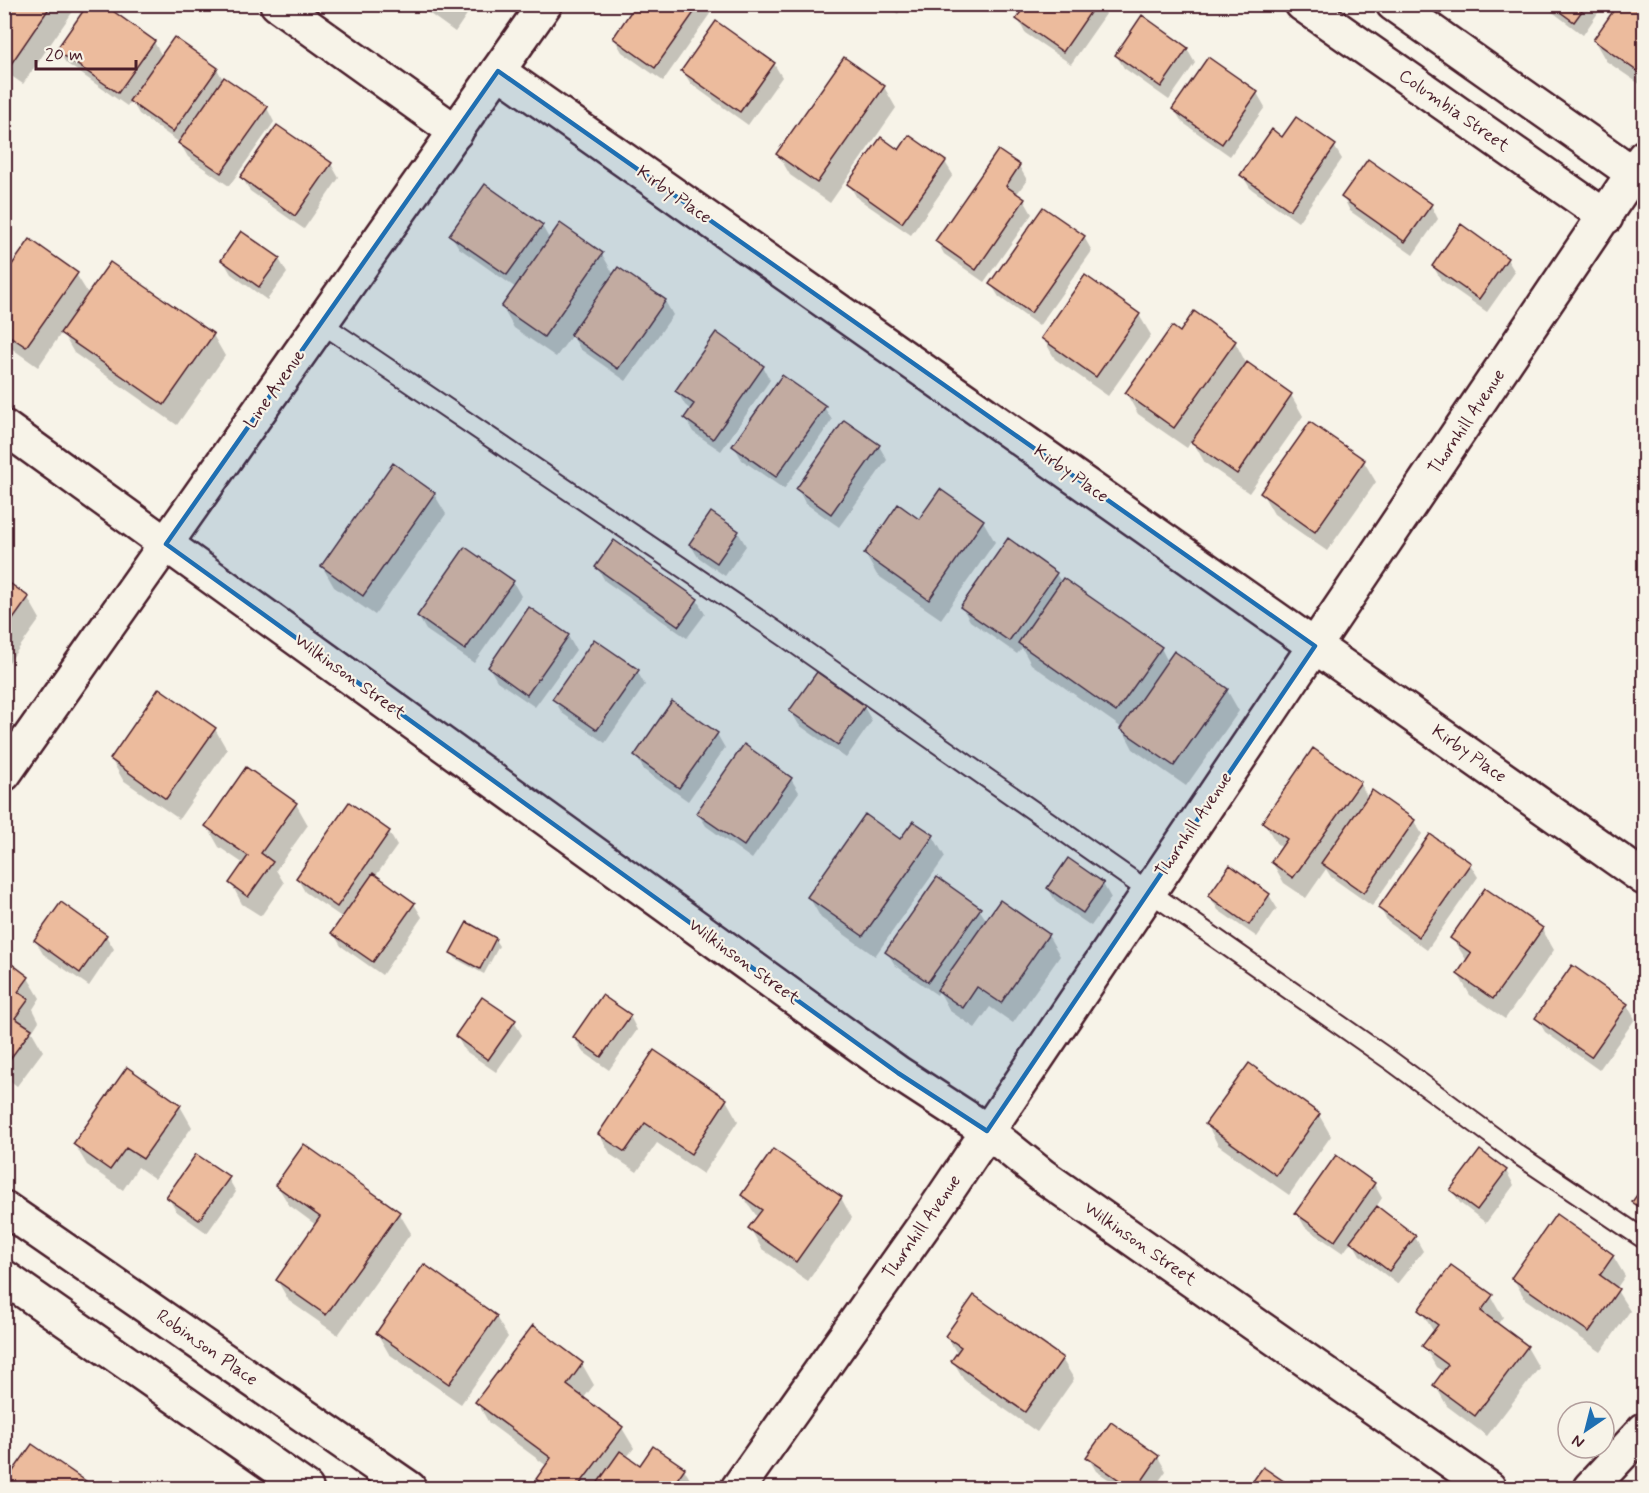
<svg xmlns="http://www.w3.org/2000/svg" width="1649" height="1493" viewBox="0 0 1649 1493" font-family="Mynerve,sans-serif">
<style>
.shadow{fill:#0003}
.building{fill:#ecbb9d;stroke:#4a1f2b;stroke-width:1.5}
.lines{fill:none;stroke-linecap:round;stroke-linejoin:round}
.lane-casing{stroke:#4a1f2b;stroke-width:22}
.street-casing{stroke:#4a1f2b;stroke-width:38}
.secondary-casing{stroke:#4a1f2b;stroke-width:38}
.lane{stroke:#f7f3e8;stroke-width:18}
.street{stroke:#f7f3e8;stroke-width:33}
.secondary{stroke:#f7f3e8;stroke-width:33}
.marked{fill:#1f6fb2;fill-opacity:0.2;stroke:#1f6fb2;stroke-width:4.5;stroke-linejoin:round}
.labels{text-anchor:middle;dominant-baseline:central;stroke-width:4.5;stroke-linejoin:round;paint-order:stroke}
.street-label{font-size:18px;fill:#4a1f2b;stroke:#f7f3e8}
</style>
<rect width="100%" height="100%" fill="#f7f3e8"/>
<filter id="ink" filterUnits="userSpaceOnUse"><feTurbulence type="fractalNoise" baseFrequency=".0167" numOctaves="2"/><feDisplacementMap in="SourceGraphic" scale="12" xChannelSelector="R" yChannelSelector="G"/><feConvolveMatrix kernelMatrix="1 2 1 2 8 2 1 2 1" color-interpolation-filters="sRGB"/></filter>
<g filter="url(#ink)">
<path class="shadow" d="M4,4H78L23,84L4,71Z
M416,4H474L455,32Z
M638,4H712L714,8L663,81L622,52L614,38Z
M884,4H905L898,14Z
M1028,4H1101L1106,14L1071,64L1025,33L1018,19Z
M1542,4H1604L1583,35Z
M1619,4H1644V87L1606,61L1594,40Z
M154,42L162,56L217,69L224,81L267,108L274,122L229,186L188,157L180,143L139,114L131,100L127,106L66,63L58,50Z
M1187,49L1195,63L1169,100L1124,68L1116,55Z
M774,64L782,77L748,125L691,84L683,71Z
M884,87L896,108L830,203L790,175L778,154Z
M1257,93L1265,107L1230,156L1182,122L1174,109Z
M1283,139L1334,146L1342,159L1298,222L1250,188L1242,175Z
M945,162L953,175L911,235L857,198L849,184Z
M331,164L339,178L304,229L250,191L242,177Z
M1019,166L1027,180L1016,195L1024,200L1032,214L984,282L944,254L937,241Z
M1343,197L1431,205L1438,219L1413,255L1350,211Z
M542,226L550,240L602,254L614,275L665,301L673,315L626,381L580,349L572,335L556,357L514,328L502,307L516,288L459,248L451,235Z
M1084,237L1092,251L1039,326L999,297L991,284Z
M279,259L287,273L267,300L231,274L223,260Z
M1507,259L1515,272L1487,312L1441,280L1433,266Z
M76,274L89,295L213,335L225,356L177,425L74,353L62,332L38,367L4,343V278Z
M1139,315L1151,335L1108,396L1055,359L1043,338Z
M1180,334L1235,342L1246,363L1291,395L1303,416L1249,493L1205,463L1192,440L1187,448L1138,414L1126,393Z
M763,367L770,380L721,451L693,432L685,418L691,410L685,405L677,391Z
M824,407L832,420L784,489L742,460L734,446Z
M1311,424L1364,462L1376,482L1327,551L1274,514L1262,493Z
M879,446L887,460L839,527L805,503L798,489Z
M940,491L983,521L995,542L941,619L877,575L865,554L920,521Z
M434,494L446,514L375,615L334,587L322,566Z
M738,532L746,546L725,576L698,557L690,544Z
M597,567L697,600L705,614L687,638L605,581Z
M1056,574L1062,583L1161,648L1168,662L1227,690L1239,711L1186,786L1133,749L1122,728L1031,664L1022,648L1017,654L970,621L962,607Z
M4,581L28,598L40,619L4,669Z
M513,582L521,596L474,663L426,630L418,616Z
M568,636L576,650L535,707L497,681L489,667Z
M637,671L645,685L605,743L562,713L554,699Z
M864,707L872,721L846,758L799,725L791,711Z
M215,729L227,750L179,819L123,780L111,759Z
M717,734L725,748L688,801L644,770L636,756Z
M791,779L799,792L752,859L706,826L698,813Z
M1360,783L1368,798L1414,821L1422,834L1372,906L1331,877L1326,869L1306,898L1284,883L1272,862L1283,848L1276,843L1264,822Z
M296,804L308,825L276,870L284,883L261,916L242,904L231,883L244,864L219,847L207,826Z
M389,832L397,846L375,877L414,904L422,917L382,975L341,946L333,933L343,918L305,892L297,878Z
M933,836L945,857L875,956L821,918L809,897L901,841Z
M1470,864L1478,877L1427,950L1388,922L1380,908Z
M1103,884L1111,898L1091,926L1056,902L1048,888Z
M1269,895L1277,908L1257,937L1218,910L1210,896Z
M979,909L987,921L1048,935L1060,956L1013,1023L990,1007L975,1028L950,1011L939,991L937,995L895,965L887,952Z
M467,924L495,940L499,946L484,974L456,959L452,953Z
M1542,929L1554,950L1505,1019L1470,995L1458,974L1467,961L1452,938Z
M106,936L114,949L89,986L43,954L35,940Z
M4,960L28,978L40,998L33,1009L39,1021L32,1032L43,1051L17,1086L4,1076Z
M1573,967L1627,1005L1635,1019L1599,1070L1545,1032L1537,1018Z
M630,1016L637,1030L609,1070L582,1051L575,1038Z
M514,1022L522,1035L496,1072L464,1050L457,1036Z
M1249,1065L1319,1115L1331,1136L1289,1195L1218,1145L1207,1124Z
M726,1100L738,1121L703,1174L657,1143L637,1172L611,1155L599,1134Z
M180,1106L192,1127L155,1179L138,1167L123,1190L87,1165L75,1145Z
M1506,1171L1514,1185L1486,1223L1460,1203L1452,1190Z
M228,1178L236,1192L207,1233L176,1211L168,1197Z
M1374,1184L1382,1198L1376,1207L1415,1237L1423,1251L1397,1284L1360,1255L1352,1241L1343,1253L1305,1227L1297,1213Z
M277,1185L399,1213L411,1233L338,1335L289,1301L277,1280L316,1225L289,1205Z
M1644,1187V1217L1634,1202Z
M742,1195L841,1198L852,1218L808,1281L762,1249L750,1228L758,1218Z
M1613,1256L1625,1276L1616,1289L1630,1311L1601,1352L1525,1299L1513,1278Z
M1491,1296L1503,1317L1497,1325L1527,1347L1539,1368L1487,1436L1447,1406L1435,1385L1444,1372L1436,1367L1424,1346L1434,1332L1420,1310Z
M496,1317L508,1337L461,1404L389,1354L377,1333Z
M947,1336L1062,1359L1074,1379L1037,1432L965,1381L953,1361L957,1354Z
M582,1364L594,1385L583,1399L622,1428L634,1448L627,1457L640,1467L654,1448L684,1469L695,1488H543L538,1479L547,1466L489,1423L477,1402Z
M1111,1424L1158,1457L1166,1471L1154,1488H1122L1096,1471L1088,1457Z
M33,1446L94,1488H4Z
M1263,1469L1291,1488H1250Z"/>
<path class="building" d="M4,4H52L11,64L4,60Z
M88,4H103L155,41L118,93L56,50Z
M432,4H448L443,12Z
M636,4H700L655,68L613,38Z
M1026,4H1096L1063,52L1016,19Z
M1549,4H1587L1574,22Z
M1618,4H1644V76L1593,40Z
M1142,15L1188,48L1161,87L1115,55Z
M716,21L775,63L740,112L681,71Z
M174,37L218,68L173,132L129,101Z
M844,57L885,86L817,183L776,154Z
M1208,57L1258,92L1222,144L1172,109Z
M224,77L268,107L221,173L178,143Z
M1296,117L1336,145L1290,210L1240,175L1272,129L1282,137Z
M277,125L332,163L295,216L240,177Z
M909,135L946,161L902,223L847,184L881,137L899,150Z
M998,150L1020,165L1006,186L1025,199L976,270L935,241Z
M1368,159L1432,204L1405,242L1341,197Z
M485,184L543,225L507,275L449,235Z
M1043,207L1085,236L1031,313L989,284Z
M560,223L603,253L544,337L501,307Z
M1461,224L1508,258L1479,299L1432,266Z
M241,231L280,258L259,287L221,260Z
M30,239L78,273L26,347L4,332V276Z
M110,262L214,334L164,405L60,333Z
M618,267L666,300L618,369L570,335Z
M1085,275L1140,314L1096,377L1041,338Z
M1194,311L1236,341L1174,428L1125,393L1172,326L1180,332Z
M716,332L764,366L713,439L684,418L694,404L675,391Z
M1247,362L1292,394L1237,474L1191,442Z
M782,375L826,406L776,477L732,446Z
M844,420L880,445L831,514L796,489Z
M1310,422L1365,460L1315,532L1260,493Z
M393,463L435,493L363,596L321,566Z
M940,489L984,520L929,600L864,554L898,504L919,519Z
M711,512L739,531L717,563L689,544Z
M1008,538L1057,573L1009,641L960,607Z
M614,540L698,599L679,626L595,567Z
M465,547L514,581L465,650L417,616Z
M1063,578L1162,647L1116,712L1018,643Z
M4,579L29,597L4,632Z
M529,607L569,635L527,695L488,667Z
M594,639L639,670L597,730L552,699Z
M1174,651L1228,689L1174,766L1120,729Z
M817,672L865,706L838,745L789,711Z
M159,688L216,728L166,799L110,759Z
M672,701L718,733L679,788L634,756Z
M744,744L792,778L744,846L696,813Z
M1313,748L1361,782L1293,878L1271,862L1287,839L1262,822Z
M246,767L297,803L261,853L273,862L248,897L229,883L248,856L205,826Z
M1372,790L1415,820L1364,893L1321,863Z
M349,802L390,831L337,907L296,878Z
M865,814L900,839L913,821L934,835L863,936L807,897Z
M1430,834L1471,863L1419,937L1378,908Z
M1068,858L1104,883L1083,913L1047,888Z
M1230,865L1270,894L1249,925L1208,896Z
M373,873L415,903L373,962L331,933Z
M937,877L981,908L928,982L885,952Z
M1485,888L1543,928L1493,999L1457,974L1471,953L1450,938Z
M1000,900L1049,934L1001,1003L977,987L963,1008L937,990Z
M61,902L107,935L80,973L34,940Z
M467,922L496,938L480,969L450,953Z
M4,958L29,977L18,992L29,999L15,1018L32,1029L5,1066Z
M1572,965L1628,1004L1591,1057L1535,1018Z
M602,995L631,1015L601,1057L573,1037Z
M482,997L516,1020L488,1060L455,1036Z
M654,1050L727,1099L691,1154L645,1123L625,1152L598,1134Z
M1249,1063L1320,1114L1276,1175L1205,1124Z
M127,1067L181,1105L143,1159L126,1148L110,1170L73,1144Z
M304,1144L400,1212L326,1315L276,1280L320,1217L275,1185Z
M773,1149L842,1197L796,1262L748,1228L762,1210L741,1195Z
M1480,1150L1507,1170L1477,1210L1450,1190Z
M196,1154L230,1177L199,1220L166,1197Z
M1336,1155L1375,1183L1335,1241L1295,1213Z
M1644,1185V1210L1632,1202Z
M1377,1206L1416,1236L1389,1271L1350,1241Z
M1556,1214L1614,1255L1600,1275L1619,1289L1589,1332L1511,1278Z
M424,1264L497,1316L449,1384L376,1333Z
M1451,1265L1493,1295L1481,1311L1528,1346L1475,1416L1433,1385L1448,1365L1422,1346L1438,1325L1418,1310Z
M974,1295L1063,1358L1025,1412L951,1361L961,1347L945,1336Z
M533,1325L583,1363L567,1385L623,1427L577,1488H549L536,1479L551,1458L475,1402Z
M1111,1422L1159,1456L1137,1488H1131L1086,1457Z
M32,1444L96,1488H4V1484Z
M653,1446L685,1468L671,1488H594L620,1451L640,1465Z
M1263,1467L1294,1488H1248Z"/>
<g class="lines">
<defs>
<path id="lane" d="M321,323L785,637L1390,1060L1517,1154L1644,1239"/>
<path id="street" d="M277,4L456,132
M1302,4L1606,217
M1393,4L1634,174
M498,71L1644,878
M4,427L898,1073L987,1131L1043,1176L1489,1488
M4,1208L409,1488
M4,1277L306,1488
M738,1488L934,1211L1644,157"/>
<path id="secondary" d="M4,774L545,4
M1590,1488L1644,1430"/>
</defs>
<use href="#lane" class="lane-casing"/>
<use href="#street" class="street-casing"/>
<use href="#secondary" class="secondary-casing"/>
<use href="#lane" class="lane"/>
<use href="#street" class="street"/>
<use href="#secondary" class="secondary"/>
</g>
</g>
<path class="marked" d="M498,71L1315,646L987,1131L898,1073L166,544Z"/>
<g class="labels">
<g class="street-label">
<text transform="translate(1454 111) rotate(35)">Columbia Street</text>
<text transform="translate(674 195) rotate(35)">Kirby Place</text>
<text transform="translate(275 389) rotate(-55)">Line Avenue</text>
<text transform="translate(1467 422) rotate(-56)">Thornhill Avenue</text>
<text transform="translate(1071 474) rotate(35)">Kirby Place</text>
<text transform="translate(350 677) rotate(36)">Wilkinson Street</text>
<text transform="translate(1469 754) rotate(35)">Kirby Place</text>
<text transform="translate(1194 825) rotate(-56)">Thornhill Avenue</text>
<text transform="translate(744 962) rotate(36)">Wilkinson Street</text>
<text transform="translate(922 1227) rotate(-55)">Thornhill Avenue</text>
<text transform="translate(1140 1244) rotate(35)">Wilkinson Street</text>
<text transform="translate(207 1348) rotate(35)">Robinson Place</text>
</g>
</g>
<rect width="1649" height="1493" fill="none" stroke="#f7f3e8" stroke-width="24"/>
<rect x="12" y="12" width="1625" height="1469" fill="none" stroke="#4a1f2b" stroke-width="2" filter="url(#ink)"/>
<g transform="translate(1586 1430) rotate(215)"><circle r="28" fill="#f7f3e8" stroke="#b29e9c" stroke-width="1.5"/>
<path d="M0-4.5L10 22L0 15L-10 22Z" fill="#1f6fb2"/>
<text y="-9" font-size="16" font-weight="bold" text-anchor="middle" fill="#4a1f2b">N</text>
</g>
<path d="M36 60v9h100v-9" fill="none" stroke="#4a1f2b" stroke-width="3"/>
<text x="45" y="60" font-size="18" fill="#4a1f2b" stroke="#f7f3e8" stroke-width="4.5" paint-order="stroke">20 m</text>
</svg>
